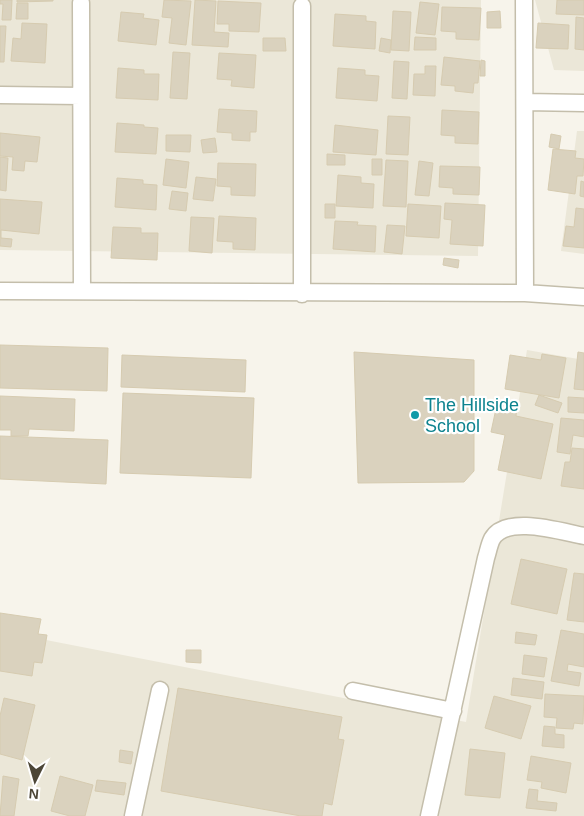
<svg xmlns="http://www.w3.org/2000/svg" width="584" height="816" viewBox="0 0 584 816" font-family="Helvetica,sans-serif">
<style>
.residential{fill:#ebe7d8}
.building{fill:#dad2be;stroke:#d6cbb0}
.lines{fill:none;stroke-linecap:round;stroke-linejoin:round}
.minor-casing{stroke:#c4beab;stroke-width:19}
.minor{stroke:#fff;stroke-width:16}
.culture-dot{fill:#0f9aa8;stroke:#fff;stroke-width:2}
.labels{text-anchor:middle;dominant-baseline:central;stroke-width:4.5;stroke-linejoin:round;paint-order:stroke}
.culture-label{font-size:18px;fill:#0d838f;stroke:#fff;text-anchor:start}
</style>
<rect width="100%" height="100%" fill="#f7f4eb"/>
<path class="residential" d="M0,0H481L478,256L0,250Z
M535,0H584V71L554,70Z
M577,131H584V254L561,251Z
M527,350L584,360V816H0V631L466,722Z"/>
<path class="building" d="M0,0H12L11,20H2L3,4H0Z
M17,0H53V1L17,2Z
M164,0L191,1L186,45L169,43L172,18L162,17Z
M195,0L216,1L214,32L229,33L228,47L192,45Z
M557,0H584V15L556,14Z
M218,1L261,3L259,32L229,31V24H217Z
M420,2L439,4L435,35L416,33Z
M17,3H28V19H16Z
M442,7L481,8L479,40L456,39V32L441,31Z
M393,11L411,12L409,51L391,50Z
M500,11L501,28H487V12Z
M121,12L144,14L143,18L159,20L156,45L118,41Z
M335,14L366,16V21L376,22L375,49L333,46Z
M576,17L584,18V50L575,49Z
M22,23L47,24L45,63L11,61L13,38L21,39Z
M538,23L569,25L568,49L536,48Z
M0,26H6L4,62H0Z
M415,37L436,38V50H414Z
M263,38H285L286,51H263Z
M381,38L391,40L390,53L379,51Z
M173,52L190,53L187,99L170,98Z
M219,53L256,55L254,88L231,86L232,80L217,79Z
M444,57L480,61L478,83H474L473,93L455,91V86L441,85Z
M481,60L485,61V76H480Z
M394,61L409,62L407,99L392,98Z
M425,66H436L435,96L413,95L414,74H425Z
M118,68L144,70V74H159L158,100L116,98Z
M338,68L365,70V75L379,76L377,101L336,98Z
M219,109L257,111L256,132H250V141L232,140V133L217,132Z
M442,110L479,112L478,144L455,143V136L441,135Z
M388,116L410,117L408,155L386,154Z
M117,123L144,125V127L158,128L156,154L115,152Z
M335,125L378,130L376,155L333,152Z
M0,133L40,137L37,162L25,161L24,171L12,170L13,157L0,156Z
M551,134L561,136L559,149L549,147Z
M166,135H191L190,152L166,151Z
M215,138L217,152L203,153L201,140Z
M553,149L576,151L575,158L584,159L583,176H577L575,194L548,190Z
M327,154L345,155V165H327Z
M0,157L8,158L6,191L0,190Z
M166,159L189,162L186,188L163,185Z
M372,159H382V175H372Z
M386,160L408,161L406,207L383,206Z
M419,161L433,163L429,196L415,195Z
M218,163L256,164L255,196L231,195V187L217,186Z
M440,166L480,167L479,195L453,194V188L439,187Z
M338,175L361,177V183L374,184L373,208L336,206Z
M196,177L216,179L213,201L193,199Z
M117,178L143,180V184L157,185L156,210L115,207Z
M581,181L584,182V197L580,196Z
M172,191L188,193L186,211L169,209Z
M0,199L42,202L39,234L1,230V238L12,239L11,247L0,246Z
M445,203L485,205L483,246L450,244L452,220L444,219Z
M325,204H335V218H325Z
M408,204L441,206L439,238L406,236Z
M576,208L584,209V248L563,246L566,226L574,227Z
M219,216L256,218L255,250L233,249V242L217,241Z
M191,217L214,218L212,253L189,251Z
M335,221L358,222L357,225L376,226L375,252L333,249Z
M387,225L405,226L402,254L384,252Z
M113,227L141,228V233H158L157,260L111,258Z
M444,258L459,260L458,268L443,265Z
M0,345L108,348L107,391L0,388Z
M354,352L474,360V471L464,482L358,483Z
M578,352L584,353V390L574,389Z
M542,354L566,358L559,398L505,389L510,355L541,360Z
M122,355L246,360L245,392L121,387Z
M123,393L254,398L251,478L120,473Z
M539,395L562,403L558,413L535,405Z
M0,396L75,399L74,431L29,429L28,436H11V430H0Z
M568,397L584,398V413L568,412Z
M497,404L517,408L516,416L553,424L541,479L498,470L505,435L491,432Z
M561,418L584,420V437L573,435L570,454L557,452Z
M0,436L108,440L106,484L0,479Z
M572,448L584,449V489L561,486L565,462H570Z
M521,559L567,569L557,614L511,604Z
M574,573L584,574V622L567,620Z
M0,613L41,619L38,634L47,635L42,663L34,662L32,676L0,671Z
M561,630L584,634V667L568,664L567,671L581,673L579,686L551,681Z
M516,632L537,635L535,645L515,643Z
M186,650H201V663L186,662Z
M524,655L547,658L544,677L522,674Z
M513,678L544,682L542,699L511,695Z
M178,688L342,717L338,739L344,740L332,805L324,803L322,816H301L161,791Z
M545,694L584,696L583,724L574,723L573,729L556,728L557,718L544,717Z
M494,696L531,706L521,739L485,728Z
M4,698L35,705L22,760L0,754V716Z
M544,726L555,727V734L564,735V748L542,746Z
M470,749L505,753L500,798L465,795Z
M120,750L133,752L131,764L119,762Z
M531,756L571,763L566,793L541,788L542,782L527,780Z
M3,776L19,779L14,816H0Z
M60,776L93,785L85,816H70L51,811Z
M97,780L126,783L124,795L95,791Z
M529,789L538,790L537,801L557,803L556,811L526,808Z"/>
<g class="lines">
<defs>
<path id="minor" d="M524,0L525,293
M81,3L82,291
M302,6V294
M0,95L81,96
M525,102L584,103
M0,291L525,293L584,297
M353,691L453,711
M133,816L160,690
M429,816L486,558C488,552 489,545 492,539C506,514 562,532 584,536"/>
</defs>
<use href="#minor" class="minor-casing"/>
<use href="#minor" class="minor"/>
</g>
<circle class="culture-dot" cx="415" cy="415" r="5"/>
<g class="labels">
<g class="culture-label">
<text x="425" y="405">The Hillside<tspan x="425" dy="21">School</tspan></text>
</g>
</g>
<g transform="translate(35 781) rotate(185)" stroke="#ffffff" stroke-width="4" paint-order="stroke">
<path d="M0-4L9 19L0 12L-9 19Z" fill="#4c4637"/>
<text y="-8" font-size="14" font-weight="bold" text-anchor="middle" fill="#4c4637">N</text>
</g>
</svg>
